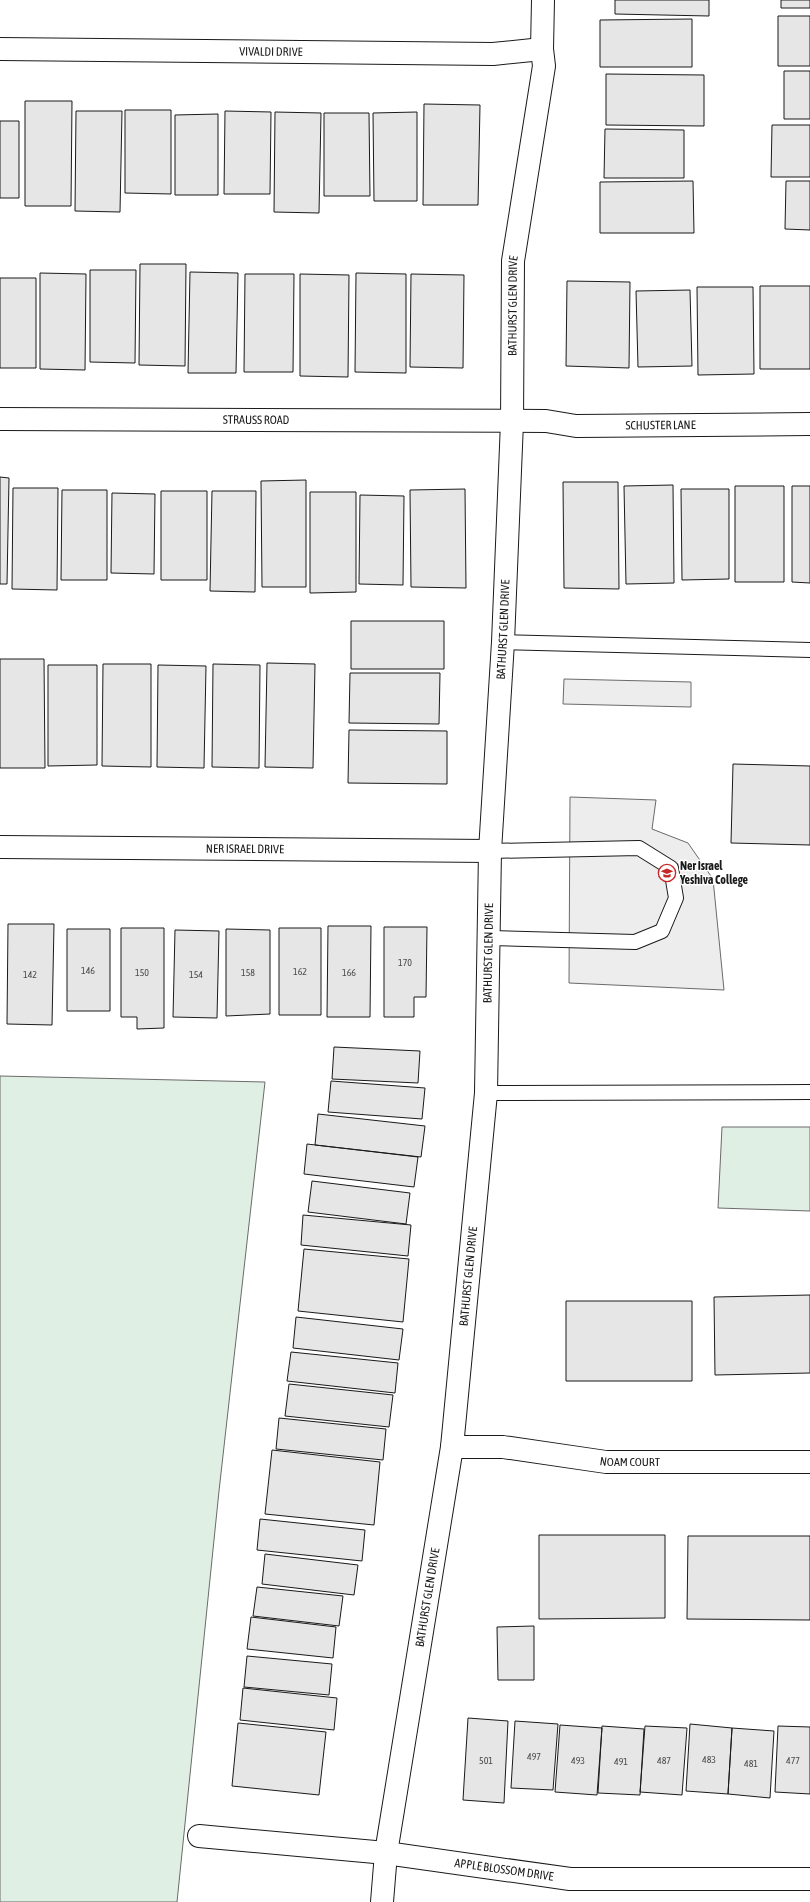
<svg xmlns="http://www.w3.org/2000/svg" width="810" height="1902" viewBox="0 0 810 1902" font-family="'Asap Condensed',sans-serif">
<style>
.green{fill:#e0efe3;stroke:#6a6a6a}
.parking{fill:#ededed;stroke:#6a6a6a}
.building{fill:#e6e6e6;stroke:#1a1a1a}
.lines{fill:none;stroke-linecap:round;stroke-linejoin:round}
.service-casing{stroke:#1a1a1a;stroke-width:16}
.minor-casing{stroke:#1a1a1a;stroke-width:24}
.service{stroke:#fff;stroke-width:14}
.minor{stroke:#fff;stroke-width:22}
.labels{text-anchor:middle;dominant-baseline:central;stroke-width:3;stroke-linejoin:round;paint-order:stroke}
.number-label{font-size:10px;fill:#4d4d4d}
.street-label{font-size:12px;fill:#1a1a1a;stroke:#fff}
.poi-label{font-size:12px;font-weight:bold;fill:#1a1a1a;stroke:#fff;text-anchor:start}
</style>
<rect width="100%" height="100%" fill="#fff"/>
<path class="green" d="M0,1076L265,1082L219,1491L177,1902H0Z
M722,1127H810V1211L718,1208Z"/>
<path class="parking" d="M564,679L691,682V707L563,704Z
M570,797L656,800L652,829L688,843L713,879L724,990L569,983Z"/>
<path class="building" d="M615,0H709V16L615,14Z
M781,0H810V8H781Z
M778,16H810V66H778Z
M692,19V67H600V20Z
M784,71H810V119H784Z
M606,74L704,75V126L606,125Z
M25,101H72L71,206H25Z
M424,104L480,105L478,205H423Z
M125,110H171V194L125,193Z
M76,111H122L120,212L75,211Z
M225,111L271,112L270,194H224Z
M275,112L321,113L319,213L274,212Z
M417,112V201H374L373,113Z
M324,113H369L370,196H324Z
M218,114V195H175V115Z
M0,121H19V198H0Z
M772,125H810V177H771Z
M605,129L684,130V178H604Z
M693,181L694,233H600V182Z
M786,181H810V230L785,229Z
M140,264H186L185,366L139,365Z
M90,270H136L135,363L90,362Z
M190,272L238,273L236,373H188Z
M40,273L86,274L85,370L40,369Z
M356,273L406,274V373L355,372Z
M245,274H294L293,372H244Z
M300,274L349,275L348,377L300,376Z
M411,274L464,275L463,368L410,367Z
M0,278H36V368H0Z
M567,281L630,282L629,368L566,366Z
M760,286H810V369H760Z
M697,287H753L754,374L698,375Z
M690,290L692,366L638,367L636,291Z
M0,477L9,478L7,584H0Z
M306,480V587H262L261,481Z
M563,482H618L619,589L564,588Z
M673,485L674,583L626,584L624,486Z
M735,486H784V582H735Z
M792,486H810V583L792,582Z
M13,488H58L57,590L12,589Z
M465,489L466,588L411,587L410,490Z
M681,489H729V579L682,580Z
M62,490H107V580H61Z
M161,491H207V580H161Z
M212,491H256L255,592L210,591Z
M310,492H356V592L310,593Z
M112,493L155,494L154,574L111,573Z
M360,495L404,496L403,585L359,584Z
M351,621H444V669H351Z
M0,659H44L45,768H0Z
M267,663L315,664L313,768L265,767Z
M103,664H151V767L102,766Z
M213,664L260,665L259,768L212,767Z
M48,665H97V765L48,766Z
M158,665L206,666L204,768L157,767Z
M350,673H440L439,724L349,723Z
M349,730L447,731V784L348,783Z
M733,764L810,766V845L731,843Z
M8,924H54L52,1025L7,1024Z
M328,926H371L370,1017H327Z
M384,927H427L426,997H414V1017H384Z
M121,928H164V1028L137,1029V1017H121Z
M279,928H321V1015H279Z
M67,929H110V1011H67Z
M226,929L270,930V1014L226,1016Z
M175,930L219,931L217,1018L173,1017Z
M334,1047L420,1051L418,1083L332,1079Z
M331,1081L425,1088L422,1119L328,1112Z
M318,1114L425,1126L421,1157L315,1145Z
M307,1144L418,1157L414,1187L304,1174Z
M312,1181L410,1193L406,1224L308,1212Z
M303,1215L411,1225L408,1256L301,1245Z
M304,1249L409,1259L403,1322L298,1311Z
M810,1295V1373L715,1375L714,1297Z
M566,1301H692V1381H566Z
M296,1317L403,1329L399,1360L293,1348Z
M291,1352L398,1363L395,1393L287,1381Z
M289,1384L393,1395L389,1427L285,1416Z
M279,1418L386,1429L383,1460L276,1449Z
M272,1450L380,1462L374,1525L265,1514Z
M260,1519L365,1530L362,1561L257,1550Z
M539,1535H665V1618L539,1619Z
M688,1536H810V1620L687,1619Z
M265,1554L358,1565L354,1595L262,1584Z
M257,1587L343,1596L339,1626L253,1616Z
M251,1617L336,1627L333,1658L247,1649Z
M534,1626V1680H498L497,1627Z
M247,1656L332,1664L329,1695L244,1687Z
M243,1688L337,1698L334,1730L240,1720Z
M468,1718L508,1721L504,1803L463,1800Z
M515,1721L558,1724L553,1790L511,1788Z
M238,1723L326,1732L319,1795L232,1786Z
M690,1724L732,1728L728,1794L686,1791Z
M560,1725L602,1728L597,1795L555,1792Z
M602,1726L644,1729L640,1795L598,1793Z
M645,1726L687,1728L682,1795L640,1792Z
M778,1726L810,1727V1794L775,1792Z
M732,1728L774,1731L770,1798L728,1794Z"/>
<g class="lines">
<defs>
<path id="service" d="M503,642L810,650
M489,938L635,942L662,931L676,898L671,868L639,848L490,851
M486,1093L810,1092"/>
<g id="minor">
<path id="s1" d="M0,49L493,54L542,49"/>
<path id="s2" d="M0,419L546,421L576,426L810,424"/>
<path id="s3" d="M0,847L490,851"/>
<path id="s4" d="M452,1447H503L606,1462H810"/>
<path id="s5" d="M199,1836L386,1853L570,1879H810"/>
<path id="s6" d="M382,1902L386,1853L452,1447L486,1093L490,851L503,642L512,422L513,261L544,66L542,49L543,0"/>
</g>
</defs>
<use href="#service" class="service-casing"/>
<use href="#minor" class="minor-casing"/>
<use href="#service" class="service"/>
<use href="#minor" class="minor"/>
</g>
<defs>
<symbol id="school-ring" viewBox="-11 -11 22 22"><circle r="9.5" fill="#fff" stroke="#c62828" stroke-width="1.5"/><path d="M0-5L7-2L0 1L-7-2ZM-4 1L0 2.5L4 1V4Q0 6-4 4Z" fill="#c62828"/></symbol>
</defs>
<g fill-rule="evenodd">
<use href="#school-ring" x="657" y="863" width="20" height="20"/>
</g>
<g class="labels">
<g class="number-label">
<text x="405" y="962">170</text>
<text x="88" y="970">146</text>
<text x="300" y="971">162</text>
<text x="142" y="972">150</text>
<text x="248" y="972">158</text>
<text x="349" y="972">166</text>
<text x="30" y="974">142</text>
<text x="196" y="974">154</text>
<text x="534" y="1756">497</text>
<text x="709" y="1759">483</text>
<text x="486" y="1760">501</text>
<text x="578" y="1760">493</text>
<text x="664" y="1760">487</text>
<text x="793" y="1760">477</text>
<text x="621" y="1761">491</text>
<text x="751" y="1763">481</text>
</g>
<g class="street-label">
<text stroke="none"><textPath href="#s1" startOffset="271">VIVALDI DRIVE</textPath></text>
<text stroke="none"><textPath href="#s6" startOffset="1604">BATHURST GLEN DRIVE</textPath></text>
<text stroke="none"><textPath href="#s2" startOffset="256">STRAUSS ROAD</textPath></text>
<text stroke="none"><textPath href="#s2" startOffset="661">SCHUSTER LANE</textPath></text>
<text stroke="none"><textPath href="#s6" startOffset="1280">BATHURST GLEN DRIVE</textPath></text>
<text stroke="none"><textPath href="#s3" startOffset="245">NER ISRAEL DRIVE</textPath></text>
<text stroke="none"><textPath href="#s6" startOffset="956">BATHURST GLEN DRIVE</textPath></text>
<text stroke="none"><textPath href="#s6" startOffset="632">BATHURST GLEN DRIVE</textPath></text>
<text stroke="none"><textPath href="#s4" startOffset="179">NOAM COURT</textPath></text>
<text stroke="none"><textPath href="#s6" startOffset="308">BATHURST GLEN DRIVE</textPath></text>
<text stroke="none"><textPath href="#s5" startOffset="307">APPLE BLOSSOM DRIVE</textPath></text>
</g>
<g class="poi-label">
<text x="680" y="866">Ner Israel<tspan x="680" dy="14">Yeshiva College</tspan></text>
</g>
</g>
</svg>
